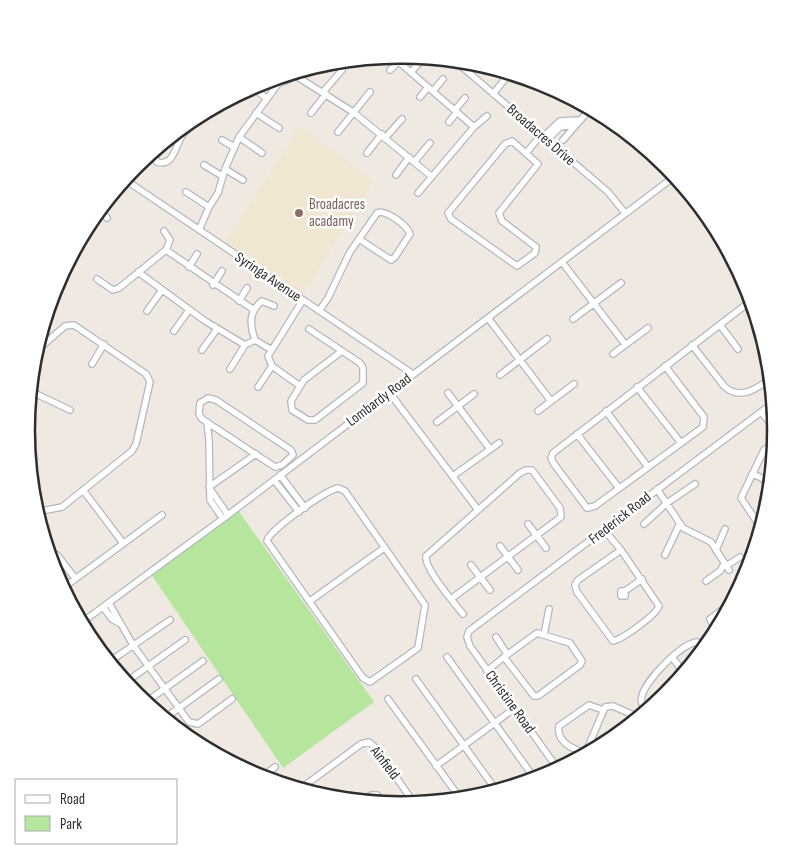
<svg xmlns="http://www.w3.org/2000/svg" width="802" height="859" viewBox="0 0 802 859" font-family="'Sofia Sans Condensed',sans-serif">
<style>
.education{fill:#f0e6d1}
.green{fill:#b6e59e}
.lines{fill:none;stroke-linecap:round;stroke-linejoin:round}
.minor-casing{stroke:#b4b7c1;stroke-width:8}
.minor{stroke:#fff;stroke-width:5.5}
.education-dot{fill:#8d6e63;stroke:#fff;stroke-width:2}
.labels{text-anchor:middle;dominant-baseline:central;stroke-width:5;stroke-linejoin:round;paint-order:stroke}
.street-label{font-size:15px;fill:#2e2e2e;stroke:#fff}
.education-label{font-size:15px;fill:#785e54;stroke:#fff;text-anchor:start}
.rim{fill:none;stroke:#2e2e2e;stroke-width:2.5}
</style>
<rect width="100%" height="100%" fill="#efe9e1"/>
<path class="education" d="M300,126L374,181L301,298L223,246Z"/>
<path class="green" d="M238,510L374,702L283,768L151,574Z"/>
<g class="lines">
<defs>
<path id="minor" d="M392,56L474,127
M454,60L608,192L625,213
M390,70L399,61
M501,70L508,76
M411,72L422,60
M296,76L353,112L431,176
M256,90L266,98
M433,91L443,79
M323,92L342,70
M493,94L510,73
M420,97L428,87
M455,110L465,98
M256,113L279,128
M311,113L326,94
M449,122L457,112
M338,132L370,92
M544,136L560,121L580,120
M239,137L262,153
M386,137L402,119
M548,139L560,127L576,125
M222,140L234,147
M563,140L591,108
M512,141L538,164L499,213L502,221L536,247L535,253L517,266L451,219L448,213L505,144Z
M152,151L157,162C174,167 175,146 182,136C187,128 195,122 200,114
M527,152L541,135
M367,153L382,134
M415,161L430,143
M204,165L222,176
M225,169L243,180
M396,175L409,157
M124,179L413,374
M186,192L209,207
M418,193L474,127L487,116
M100,209L107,218
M199,230L209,207L218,193L225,169L239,137L278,84L296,76L300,70
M166,250L254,310
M562,262L625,344
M189,267L197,254
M138,272L205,321L245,345L255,340
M97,279L113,290L119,288L166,250L170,240L164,231
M213,285L222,271
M239,301L247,288
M147,311L162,290
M319,311L328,298L348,256L350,252L375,216L377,213C385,209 407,225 410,234L395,257L391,260L359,239
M488,318L551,401
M573,319L621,283
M720,325L738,349
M309,329L360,363L363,368V383L315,420H308L292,410L291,401L304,380L342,351
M174,331L189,310
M692,345L724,386C739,401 757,389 771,378
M270,349L255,340C250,325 248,312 262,301L274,306
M202,350L217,329
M34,353L65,326L74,325L146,374L150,382L136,444L132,451L62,507L36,512
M613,354L648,328
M92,364L104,344
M665,366L704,417L703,427L595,506L587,508L554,464L551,458L553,453L752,300
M230,369L245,345
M500,375L547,339
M300,386L272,366L268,356L303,300
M258,387L272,366
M637,387L681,443
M30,391L70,410
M389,392L478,510
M448,393L490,449
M208,398L216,400L291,450L293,455L282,465L275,467L202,419L199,414L200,403Z
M538,411L574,384
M606,411L648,467
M761,412L776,430
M207,422L209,440L210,500L223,519
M437,422L474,394
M577,434L619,488
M752,474L762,478L770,487
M280,475L305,508
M453,476L499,443
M274,480L299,512
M209,487L256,454
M338,488L345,491L425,605L418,648L370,682L363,678L267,541C268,531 326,490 338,488Z
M210,489L228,515
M657,489L683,528L711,542L729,570
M83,490L123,543
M528,524L546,548
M644,524L667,503L695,484
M761,528L741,498L764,450L775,442
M605,531L621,550L659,606C656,615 623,639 613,641L577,592L575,585L578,580L621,550
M500,546L518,570
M716,550L725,529
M57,555L75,578
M665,555L680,523
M471,565L490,590
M726,566L740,557
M706,581L720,571L724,564
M63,588L162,515
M625,591V596H621V591H625L642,579
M451,599L561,517L560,508L532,470H526L520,473L426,556C424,568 454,603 463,614
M310,601L384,548
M109,603L133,645L189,722L198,724L232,699
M103,607L112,619L119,623
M81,623L228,515L675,176
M716,631L710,619L731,603
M537,633L570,643L582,661L580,665L538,696H534L504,657Z
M544,635L549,609
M496,637L507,654
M447,657L535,779
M672,657L684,673
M109,662L170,620
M487,671L504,657
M416,679L496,790
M126,682L185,640
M388,699L460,798
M146,702L203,661
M646,711C643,706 640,702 642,696C645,681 682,642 698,642L705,647
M165,718L219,679
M585,753C573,749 556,742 559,726L589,705L603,710
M585,754L605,707L613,706L638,717
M436,766L515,708
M558,769L470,646L467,637L469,631L773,403
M262,777L275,767
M300,789L361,744L369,742L376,748L414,803
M364,801L371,795H377L384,803"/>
</defs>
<use href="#minor" class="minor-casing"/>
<use href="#minor" class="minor"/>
</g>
<circle class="education-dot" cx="299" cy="213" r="5"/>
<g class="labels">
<g class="street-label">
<text transform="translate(541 135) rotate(41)">Broadacres Drive</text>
<text transform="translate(268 277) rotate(34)">Syringa Avenue</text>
<text transform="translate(379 400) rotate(-37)">Lombardy Road</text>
<text transform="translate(620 518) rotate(-38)">Frederick Road</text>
<text transform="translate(510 702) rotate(54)">Christine Road</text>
<text transform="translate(385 763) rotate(52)">Ainfield</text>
</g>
<g class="education-label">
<text x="309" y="204">Broadacres<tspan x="309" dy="17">acadamy</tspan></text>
</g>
</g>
<path d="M0 0H802V859H0ZM35 430a366 366 0 1 1 732 0a366 366 0 1 1-732 0Z" fill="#fff" fill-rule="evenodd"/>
<path class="rim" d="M35 430a366 366 0 1 1 732 0a366 366 0 1 1-732 0Z"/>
<rect x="15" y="779" width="162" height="65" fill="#ffffff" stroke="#ababab"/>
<rect x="25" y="795" width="25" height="8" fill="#ffffff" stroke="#ababab"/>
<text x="60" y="804" font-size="15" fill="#2e2e2e">Road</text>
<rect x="25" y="816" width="25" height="15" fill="#b6e59e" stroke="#ababab"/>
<text x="60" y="829" font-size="15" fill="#2e2e2e">Park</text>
</svg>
